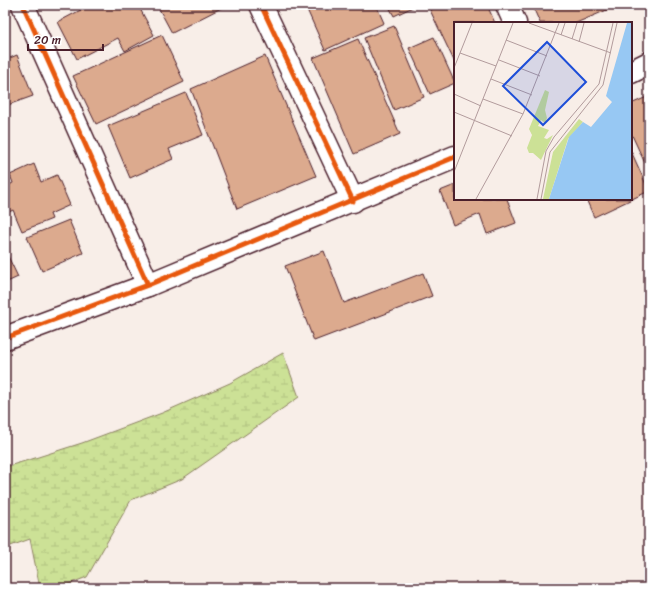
<svg xmlns="http://www.w3.org/2000/svg" width="654" height="593" viewBox="0 0 654 593" font-family="Sriracha,sans-serif">
<style>
.wetland{fill:url(#wetland-marsh);stroke:#8b8060}
.building{fill:#dcaa8e;stroke:#4a1f2b}
.lines{fill:none;stroke-linecap:round;stroke-linejoin:round}
.minor-casing{stroke:#4a1f2b;stroke-width:25}
.tertiary-casing{stroke:#4a1f2b;stroke-width:25}
.minor{stroke:#fff;stroke-width:22}
.tertiary{stroke:#fff;stroke-width:22}
.cycleway-casing{stroke:#fff;stroke-width:8}
.cycleway{stroke:#e8590c;stroke-width:5}
.inset-road{fill:none;stroke:#b29b9c;stroke-width:1}
.view{fill:#1d4ed8;fill-opacity:0.15;stroke:#1d4ed8;stroke-width:2}
.inset-edge{fill:none;stroke:#4a1f2b;stroke-width:2}
</style>
<defs>
<pattern id="wetland-marsh" width="20" height="14" patternUnits="userSpaceOnUse"><rect width="20" height="14" fill="#cce196"/><path d="M1 5h8M5 5V1M11 12h8M15 12V8" fill="none" stroke="#b1c181"/></pattern>
</defs>
<rect width="100%" height="100%" fill="#f8eee8"/>
<filter id="ink" filterUnits="userSpaceOnUse"><feTurbulence type="fractalNoise" baseFrequency=".025" numOctaves="2"/><feDisplacementMap in="SourceGraphic" scale="8" xChannelSelector="R" yChannelSelector="G"/><feConvolveMatrix kernelMatrix="1 2 1 2 8 2 1 2 1" color-interpolation-filters="sRGB"/></filter>
<g filter="url(#ink)">
<path class="wetland" d="M283,353L299,397L182,479L131,500L87,577L58,588H40L30,539L5,548V467L32,459L82,443L162,413L230,383Z"/>
<path class="building" d="M90,5H138L154,35L125,51L118,38L77,59L58,22Z
M157,5H227L172,33Z
M305,5H376L384,23L325,50Z
M388,5H417L394,16Z
M441,5H487L495,23H455V63L430,10Z
M532,5H619L576,23H540Z
M394,26L424,97L394,110L364,38Z
M162,35L184,82L96,124L73,76Z
M434,37L455,83L430,94L409,48Z
M358,39L400,134L354,154L313,58Z
M17,55L33,96L5,106V60Z
M265,56L316,176L237,209L191,89Z
M186,93L203,135L169,149L173,159L130,178L108,126Z
M649,96V172L631,133V104Z
M631,151L649,191L594,217L586,199H631Z
M34,164L41,182L57,175L70,205L50,214L52,219L22,231L13,210L5,214V187L13,183L10,175Z
M455,185V199H507L516,223L487,234L480,214L453,225L440,191Z
M69,220L83,253L42,271L27,237Z
M5,250L18,277L5,283Z
M324,251L344,303L423,273L432,296L314,341L285,266Z"/>
<g class="lines">
<defs>
<path id="minor" d="M23,5L148,285
M261,5L353,201
M507,5L515,23"/>
<path id="tertiary" d="M631,72L649,63
M5,338L148,285L455,157"/>
</defs>
<use href="#minor" class="minor-casing"/>
<use href="#tertiary" class="tertiary-casing"/>
<use href="#minor" class="minor"/>
<use href="#tertiary" class="tertiary"/>
<defs>
<path id="cycleway" d="M23,5L148,285
M261,5L353,201
M5,338L148,285L455,157"/>
</defs>
<use href="#cycleway" class="cycleway-casing"/>
<use href="#cycleway" class="cycleway"/>
</g>
</g>
<g transform="translate(454 22)">
<rect width="178" height="178" fill="#f8eee8"/>
<path d="M91,68L95,70L91,88L93,96L91,101L87,98L84,104L95,108L90,116L93,117L99,113L87,138L79,131H75L73,126L78,113L75,107Z" fill="#cce196"/>
<path d="M125,97L129,100L114,117L95,177H89L99,130Z" fill="#cce196"/>
<path d="M173,1H178V177H95L115,115L129,100L137,105L158,80L152,74Z" fill="#97c8f3"/>
<path class="inset-road" d="M75,1L157,31M107,13L111,1M118,17L123,1M52,18L93,34M125,20L130,1M6,31L42,44M45,38L86,54M0,46L18,1M37,57L78,73M0,72L27,84M29,77L69,92M0,90L58,114M0,150L59,1M22,177L69,92L105,1M83,177L92,129L100,115L145,62L159,1M87,177L96,130L149,63L163,1"/>
<path class="view" d="M93,20L132,60L89,103L49,64Z"/>
<rect width="178" height="178" class="inset-edge"/>
</g>
<rect width="654" height="593" fill="none" stroke="#fff" stroke-width="20"/>
<rect x="10" y="10" width="634" height="573" fill="none" stroke="#4a1f2b" stroke-width="1.5" filter="url(#ink)"/>
<path d="M28 44v6h75v-6" fill="none" stroke="#4a1f2b" stroke-width="2"/>
<text x="34" y="44" font-size="12" fill="#4a1f2b" stroke="#ffffff" stroke-width="3" paint-order="stroke">20 m</text>
</svg>
